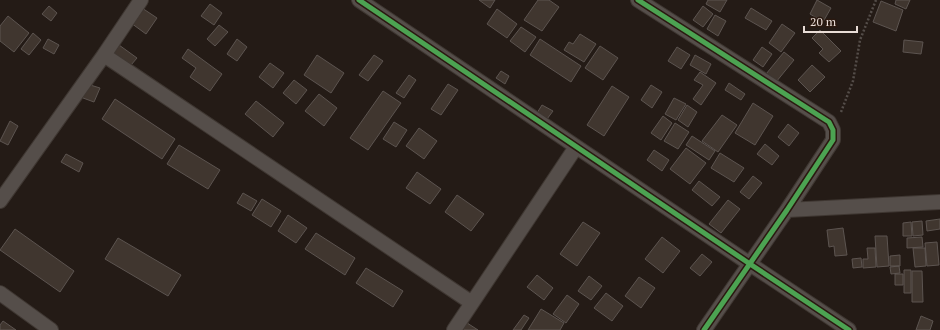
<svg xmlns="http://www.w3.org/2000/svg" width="940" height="330" viewBox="0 0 940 330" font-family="'PT Serif',serif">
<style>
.building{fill:#40362f;stroke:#5c5450}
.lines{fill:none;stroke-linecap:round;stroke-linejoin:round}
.street-casing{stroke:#3f3732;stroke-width:16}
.path{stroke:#544d49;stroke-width:2.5;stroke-dasharray:2 2;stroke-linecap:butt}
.street{stroke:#554e4a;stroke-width:14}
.cycleway-casing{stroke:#2a1910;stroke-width:8}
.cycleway{stroke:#4ca352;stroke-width:5}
</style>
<rect width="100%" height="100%" fill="#241b16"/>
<path class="building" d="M479,0H495L490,8Z
M538,0H549L559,7L542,31L524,20Z
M708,0H727L720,12L706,4Z
M817,0L831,8L823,22L810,14Z
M896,0H910L906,9L895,4Z
M881,1L903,10L896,31L873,22Z
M210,4L222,13L214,25L201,16Z
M49,6L57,13L51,21L42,14Z
M703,6L713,14L703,27L693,20Z
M142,8L157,18L146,34L131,23Z
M751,8L772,21L766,30L745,18Z
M497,9L517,24L507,38L487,24Z
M715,15L726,21L718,36L707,29Z
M8,16L29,33L14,52L0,41V26Z
M782,24L795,33L781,52L769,43Z
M219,25L228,32L215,46L207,39Z
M521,27L536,37L525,52L510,41Z
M820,30L841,51L829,62L819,53L823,49L812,38Z
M33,33L41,40L29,55L21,49Z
M580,34L596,44L584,62L564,50L569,42L573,44Z
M48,39L59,45L54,54L43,48Z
M237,39L247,47L237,61L227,54Z
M540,39L581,66L571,82L530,55Z
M904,40L923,42L921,54L903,52Z
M119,45L137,58L131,65L113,53Z
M600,46L618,58L603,80L585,68Z
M677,47L690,55L681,69L668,61Z
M762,47L772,54L763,67L753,60Z
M188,49L222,74L210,91L190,77L196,68L182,58Z
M784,52L794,60L776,82L766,74Z
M317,55L344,73L331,93L304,75Z
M374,55L383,61L368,81L359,75Z
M695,55L711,64L706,74L690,65Z
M270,63L284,73L273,88L259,77Z
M812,65L825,77L810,92L798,80Z
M501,71L509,76L505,84L496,78Z
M700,72L716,83L701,105L693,99L703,85L694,80Z
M409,75L416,80L404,98L396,93Z
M294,80L307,90L296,104L283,93Z
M729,83L745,94L741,100L725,90Z
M87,84L100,88L94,102L83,98Z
M448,84L458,90L441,115L431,109Z
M651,85L662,92L652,108L641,100Z
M612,86L629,97L604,136L587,125Z
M383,91L401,103L368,150L350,138Z
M319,94L337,108L324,126L305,111Z
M674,98L686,104L676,120L665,114Z
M115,99L175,139L162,159L102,119Z
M256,101L284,123L273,137L245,114Z
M753,103L773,116L755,145L735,133Z
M542,105L553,111L547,119L537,113Z
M687,105L697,112L688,127L678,120Z
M722,115L737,125L718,152L702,141Z
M663,116L672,123L661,140L651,133Z
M10,121L18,126L8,145L0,141Z
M394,122L407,130L396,147L383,139Z
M675,123L689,132L678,149L664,141Z
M788,124L799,133L789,146L778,137Z
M419,128L437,141L424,159L406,146Z
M692,136L715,151L709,160L686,145Z
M765,144L779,156L772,165L757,154Z
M179,145L220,170L208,189L167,164Z
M686,148L706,163L690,184L670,169Z
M654,150L669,160L662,171L647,160Z
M720,153L744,168L734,182L711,168Z
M66,154L83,163L79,172L61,162Z
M417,172L441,189L430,204L406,188Z
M753,176L762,183L749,199L740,192Z
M699,181L720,197L712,206L692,190Z
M243,193L257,201L251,211L237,203Z
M457,195L484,214L471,231L445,212Z
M262,199L281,211L271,227L252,215Z
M728,200L740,209L721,233L709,224Z
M288,215L307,228L296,243L278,231Z
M940,219V229L927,231L926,221Z
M922,221L923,235L913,236L912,222Z
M583,222L600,233L577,266L560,254Z
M911,222L912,236H903V223Z
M843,228L847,255L835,256L834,246L829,247L827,230Z
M15,229L74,271L60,292L0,250Z
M316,233L355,258L345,275L305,249Z
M875,236H887L889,266L877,267Z
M662,237L680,251L663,273L645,259Z
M922,237L923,247L907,248V238Z
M118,238L181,275L168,296L105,259Z
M937,242L939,265L927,266L925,243Z
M867,248H875L876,267L863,268V259H868Z
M913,248H925L926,266L915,267Z
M702,254L712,262L700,276L690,268Z
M900,255V266H890V256Z
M861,258L862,267L853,268L852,259Z
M899,266L900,273L891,274L890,267Z
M366,268L403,291L393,307L356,283Z
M904,270H911V293H904Z
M912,271H922L923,302H912Z
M895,274H903V285H895Z
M537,275L553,288L544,300L527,287Z
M589,276L602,286L591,300L578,291Z
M639,277L655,288L641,308L625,296Z
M606,293L623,306L612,321L594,308Z
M567,295L579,304L566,323L553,314Z
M541,309L564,323L560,330H528Z
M524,315L529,318L521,330H513Z
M921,316L933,321L930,330H916Z
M3,321L16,330H0V325Z
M464,321L478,330H459Z"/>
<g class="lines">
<defs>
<path id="street" d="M359,0L750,264L849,330
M638,0L829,122L833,130V140L787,210L704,330
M104,55L472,303
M0,201L104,55L141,0
M787,210L940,202
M0,293L51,330
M454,330L576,147"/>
</defs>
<use href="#street" class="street-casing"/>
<path class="path" d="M841,112L853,81L860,40L876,0"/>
<use href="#street" class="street"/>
<defs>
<path id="cycleway" d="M359,0L750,264L849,330
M638,0L829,122L833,130V140L787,210L704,330"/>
</defs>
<use href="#cycleway" class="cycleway-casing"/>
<use href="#cycleway" class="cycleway"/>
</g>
<path d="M804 26v6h53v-6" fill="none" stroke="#e8dcd6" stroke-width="2"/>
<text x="810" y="26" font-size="12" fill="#e8dcd6" stroke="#2a1910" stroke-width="3" paint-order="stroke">20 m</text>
</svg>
